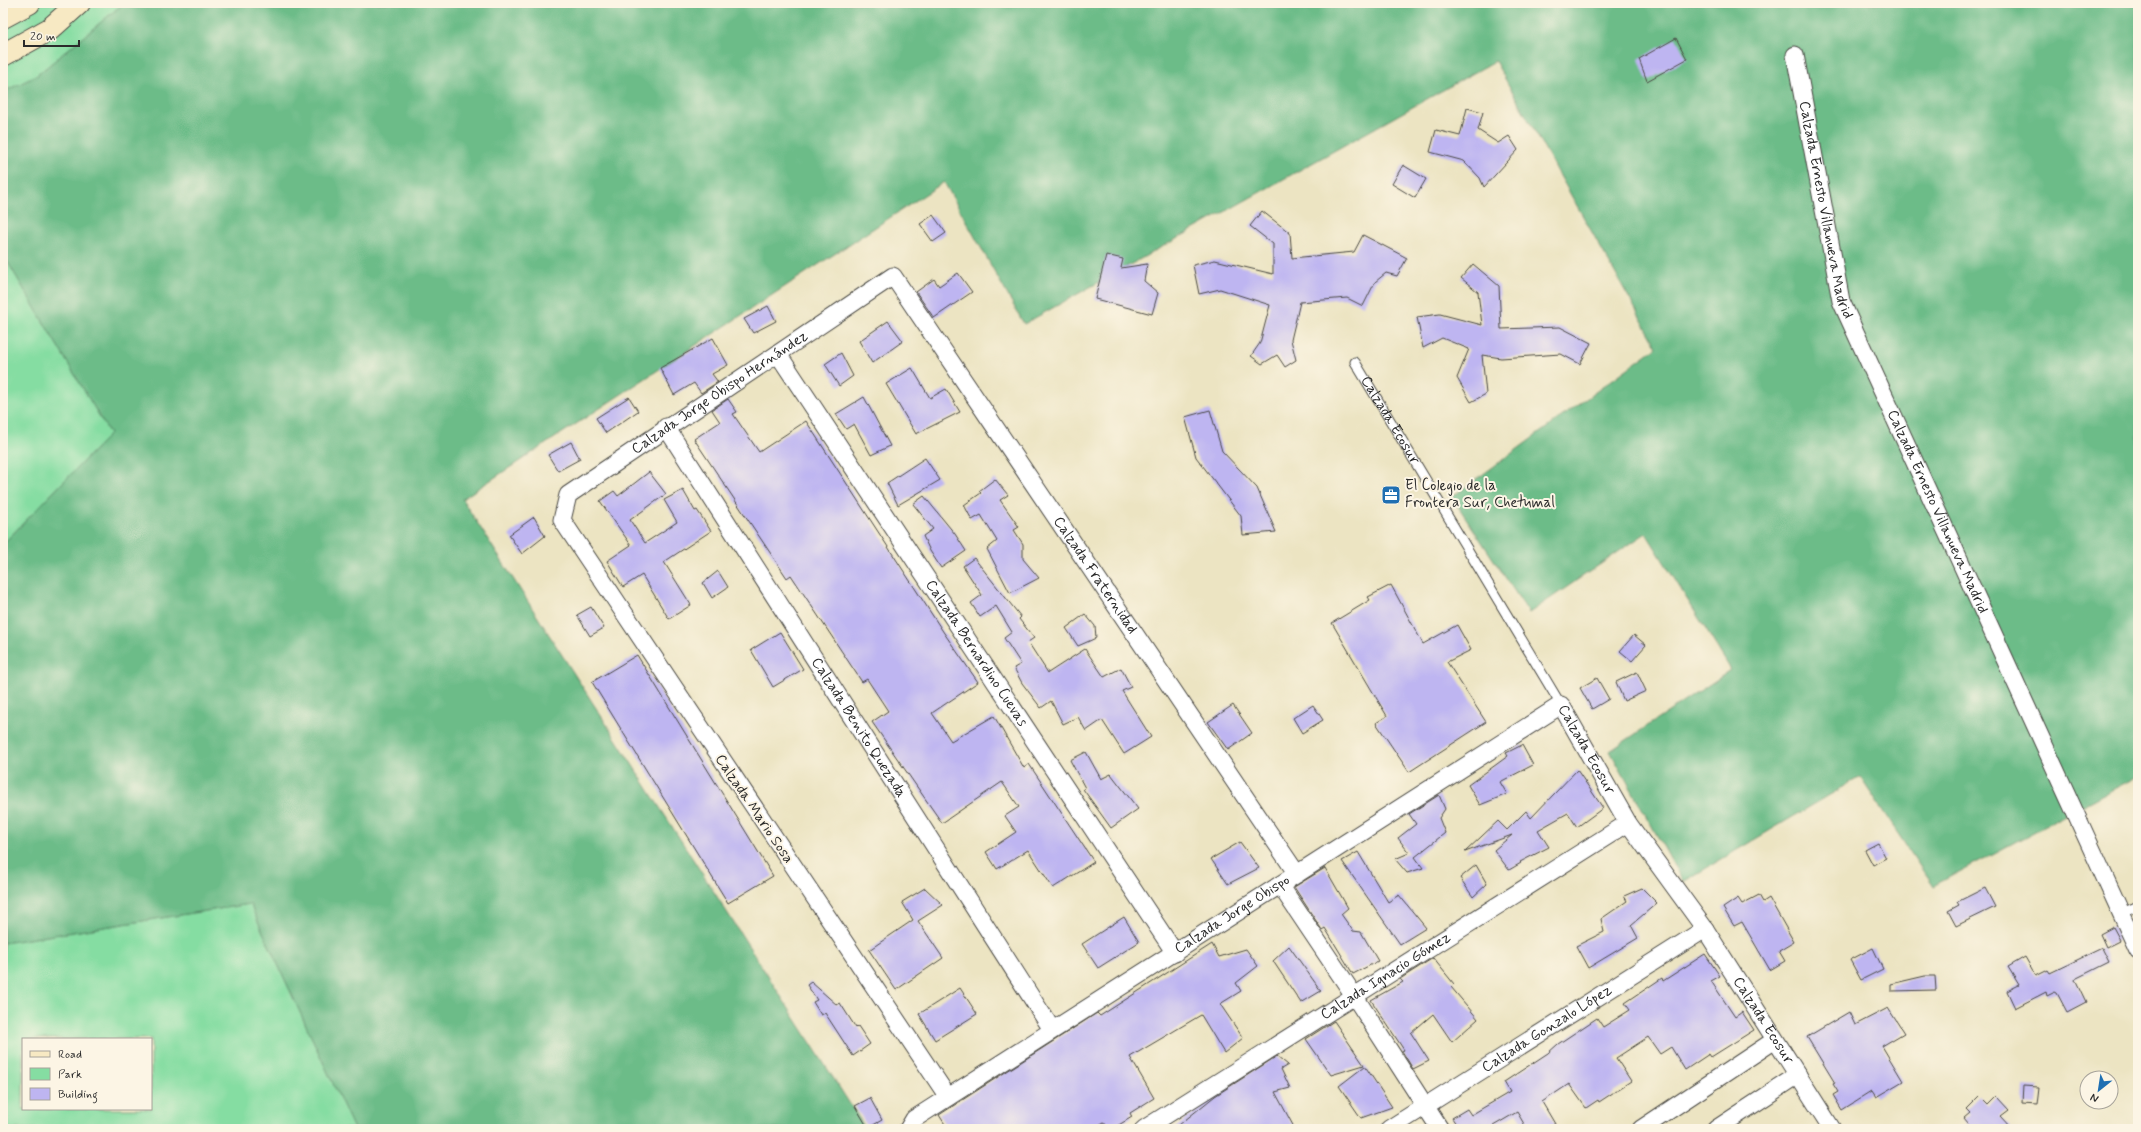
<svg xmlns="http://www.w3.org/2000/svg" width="2141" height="1132" viewBox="0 0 2141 1132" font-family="Mynerve,sans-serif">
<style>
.green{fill:#85dda2;stroke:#588466;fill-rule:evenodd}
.forest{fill:#6cbc88;stroke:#4c745a}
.building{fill:#beb5f1}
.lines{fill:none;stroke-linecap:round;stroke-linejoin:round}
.service-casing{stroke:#484742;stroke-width:11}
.minor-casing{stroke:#484742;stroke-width:19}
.secondary-casing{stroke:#484742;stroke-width:24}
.service{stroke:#fff;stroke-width:9}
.minor{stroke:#fff;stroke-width:17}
.secondary{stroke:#f7e9c3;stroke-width:22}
.labels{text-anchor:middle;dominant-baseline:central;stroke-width:4;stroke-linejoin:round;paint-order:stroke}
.street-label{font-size:15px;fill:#2b2b2b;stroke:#fcf5e5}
.poi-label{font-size:15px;fill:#2b2b2b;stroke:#fcf5e5;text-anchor:start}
</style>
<rect width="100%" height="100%" fill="#fcf5e5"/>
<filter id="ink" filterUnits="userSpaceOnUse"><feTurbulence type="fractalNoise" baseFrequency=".025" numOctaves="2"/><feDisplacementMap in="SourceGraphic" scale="8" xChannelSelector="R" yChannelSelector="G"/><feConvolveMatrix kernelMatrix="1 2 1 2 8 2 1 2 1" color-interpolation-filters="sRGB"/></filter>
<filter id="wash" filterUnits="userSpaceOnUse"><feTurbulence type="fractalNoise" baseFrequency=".012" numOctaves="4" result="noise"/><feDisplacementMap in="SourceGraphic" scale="16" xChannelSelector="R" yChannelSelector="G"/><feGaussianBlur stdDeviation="0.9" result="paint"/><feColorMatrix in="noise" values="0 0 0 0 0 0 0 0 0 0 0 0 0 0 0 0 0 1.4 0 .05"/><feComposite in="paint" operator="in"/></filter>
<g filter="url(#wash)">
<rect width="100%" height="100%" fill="#ece4c2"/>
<path class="green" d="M3,3H124L36,76L3,92Z
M3,254L110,434L3,544Z
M250,904L354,1129H3V943ZM23,1039H151V1109H23Z"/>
<path class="forest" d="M124,3H2138V776L1933,886L1860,777L1683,882L1610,751L1731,670L1646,533L1529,613L1452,497L1657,347L1495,61L1024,324L944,182L462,499L866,1129H354L250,904L3,943V544L110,434L3,254V92L36,76Z"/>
<g id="blocks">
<path class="building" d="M1676,38L1687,59L1647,81L1639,59Z
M1467,108L1483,112L1478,130L1498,143L1509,136L1518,150L1484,187L1480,178L1464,161L1430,152L1436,130L1460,136Z
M1403,165L1426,179L1415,198L1392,184Z
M1262,211L1290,233L1292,258L1354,252L1363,235L1407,258L1397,276L1386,273L1375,282L1363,306L1347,298L1300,302L1291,340L1296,360L1285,367L1277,355L1262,364L1251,356L1260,343L1270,305L1220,289L1199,294L1193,265L1215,260L1273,274V244L1250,226Z
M933,215L946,233L933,242L920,224Z
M1106,255L1123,259L1121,268L1147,264L1144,281L1158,293L1152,314L1095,299Z
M1473,264L1499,286L1501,329L1560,327L1591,343L1580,364L1561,354L1501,358L1482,355L1486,394L1471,402L1457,378L1469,349L1442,338L1423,348L1417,317L1440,314L1482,325L1478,292L1461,278Z
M958,273L972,292L934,318L916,292L934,279L939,286Z
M768,306L776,321L753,333L744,319Z
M888,321L903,341L872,363L859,341Z
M713,338L728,365L712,374L718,382L701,393L694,383L674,395L660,368Z
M841,353L853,376L839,386L825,364Z
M912,368L930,398L946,389L960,412L916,434L886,384Z
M629,397L638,411L606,433L596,418Z
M864,397L890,446L871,455L854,424L846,429L836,414Z
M728,399L737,412L733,414L759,452L806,421L944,633L978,682L932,713L951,741L994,716L1024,768L1029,764L1094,862L1053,888L1028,850L997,869L986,852L1016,832L1005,816L1019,807L1002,782L942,823L872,722L888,711L867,679L862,682L791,575L787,578L694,439L720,422L712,410Z
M1210,410L1222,451L1257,488L1276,532L1243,535L1241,516L1196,457L1185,417Z
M571,442L580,459L558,471L548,455Z
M925,458L940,480L898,505L887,483Z
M649,472L666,494L630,520L645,543L677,522L664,500L683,490L695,511L697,510L711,531L664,562L691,605L669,619L642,575L623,587L607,561L631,545L600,501L614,491L618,496Z
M995,479L1008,495L1000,500L1019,527L1014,530L1023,544V559L1039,578L1010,593L987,549L997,541L981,515L972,520L964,505L981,493L979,491Z
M924,496L955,534L966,551L941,568L930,551L923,536L933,529L913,504Z
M534,517L545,536L522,554L509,535Z
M974,558L1021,617L1019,619L1034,638L1028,642L1048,673L1085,649L1104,677L1121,668L1131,687L1122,691L1151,737L1124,754L1102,720L1086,731L1078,717L1063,724L1051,701L1041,708L1022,683L1014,668L1021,664L1004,638L1012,632L996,606L980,617L971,603L982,595L963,566Z
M718,571L728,587L712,598L703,583Z
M1391,585L1423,644L1457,625L1471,650L1447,662L1486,722L1409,772L1376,723L1387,716L1332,623L1370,600L1368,597Z
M591,607L604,628L590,636L577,615Z
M1085,614L1095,626L1096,638L1078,646L1066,628Z
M780,632L803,669L773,687L751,650Z
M1634,635L1646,645L1632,661L1620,651Z
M637,655L773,876L728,903L592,682Z
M1637,672L1646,691L1624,701L1616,682Z
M1597,678L1609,699L1592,709L1580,688Z
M1233,705L1252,733L1228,750L1208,722Z
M1313,705L1323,720L1302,733L1293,718Z
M1522,745L1533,765L1500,782L1507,794L1480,805L1468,785L1508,756L1506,753Z
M1086,752L1101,779L1111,774L1138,809L1111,828L1083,789L1085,788L1070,760Z
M1577,770L1603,808L1577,827L1568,813L1538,830L1549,847L1520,862L1521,863L1509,870L1494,850L1512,835L1465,852L1498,821L1507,830L1526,811L1531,818Z
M1439,795L1445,809L1439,818L1445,833L1415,857L1423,868L1407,873L1395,859L1409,853L1398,838L1416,824L1409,814Z
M1240,842L1259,868L1228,884L1211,859Z
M1878,843L1886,858L1873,865L1865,850Z
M1358,852L1388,902L1399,895L1426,928L1400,944L1342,861Z
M1476,865L1487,884L1473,897L1460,878Z
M1325,868L1348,908L1341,914L1353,931L1361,932L1378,961L1353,974L1325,928L1322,930L1294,887Z
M925,888L943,905L918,921L943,958L896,990L869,950L913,920L902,902Z
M1642,888L1657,903L1631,925L1638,938L1588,968L1576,946L1604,932L1601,919L1627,901L1624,896Z
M1985,888L1995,907L1956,926L1948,911L1959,905L1957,902Z
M1759,895L1763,902L1769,898L1794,942L1779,951L1785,961L1770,970L1742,922L1734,926L1723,908L1738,898L1742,904Z
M1124,917L1139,942L1098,968L1082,944Z
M2113,927L2120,940L2106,947L2100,934Z
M1212,944L1219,957L1246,949L1258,966L1236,983L1241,991L1220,1004L1243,1038L1224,1053L1201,1015L1130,1057L1154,1098L1130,1113L1132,1117L1112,1129H1108L1104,1122L1092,1129H948L939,1115L1097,1013L1100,1016Z
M1289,946L1321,991L1301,1003L1273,961Z
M1873,948L1883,969L1861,980L1850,960Z
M2102,948L2109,962L2075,979L2086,1002L2067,1012L2057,993L2055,992L2047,996L2046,992L2015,1008L2007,991L2019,985L2008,967L2025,957L2036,976L2048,970L2050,973Z
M1705,954L1720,976L1711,981L1735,1017L1742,1012L1754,1030L1711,1057L1709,1054L1685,1070L1671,1047L1660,1054L1648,1037L1616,1058L1631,1081L1599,1102L1598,1100L1586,1108L1569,1084L1542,1102L1558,1129H1527L1517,1112L1488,1129H1450L1456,1124L1452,1118L1467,1109L1471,1115L1510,1092L1504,1082L1548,1053L1558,1044L1597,1018L1603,1027L1630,1010L1625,1003L1662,978L1663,981Z
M1433,958L1454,984L1451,987L1478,1019L1452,1042L1433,1014L1411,1033L1429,1061L1413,1069L1402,1051L1404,1050L1371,1000L1403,982L1400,979Z
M1925,976H1935L1936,990L1891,991V984Z
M811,982L837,1005L840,1003L856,1028L858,1026L870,1044L853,1056L825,1013L821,1015L813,1002L817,1000L807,985Z
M960,988L977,1014L935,1040L919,1014Z
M1888,1008L1904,1033L1882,1046L1903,1081L1876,1097L1872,1091L1842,1110L1833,1095L1838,1092L1833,1084L1835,1083L1807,1037L1849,1012L1855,1025Z
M1334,1021L1364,1065L1331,1075L1306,1039Z
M1277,1056L1288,1065L1281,1069L1290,1088L1275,1092L1295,1129H1174L1215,1096Z
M1365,1066L1392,1107L1361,1118L1339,1086Z
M2023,1086L2039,1087L2037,1104L2022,1103Z
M1979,1096L1988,1105L1996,1097L2008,1110L2000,1116L2012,1129H1973L1964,1118L1970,1113L1966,1109Z
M870,1098L882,1120L868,1128L855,1106Z"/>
</g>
</g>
<g filter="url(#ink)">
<use href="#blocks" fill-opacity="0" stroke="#484742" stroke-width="1"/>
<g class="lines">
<defs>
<g id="service">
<path id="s1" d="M1355,362L1561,705"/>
<path d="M2122,913L2138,906"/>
</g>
<g id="minor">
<path id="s2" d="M1795,55L1841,301L2138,950"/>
<path id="s3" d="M778,354L1175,953"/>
<path id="s4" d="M666,427L1051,1028"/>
<path d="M1280,885L1355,997L1440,1129"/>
<path id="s5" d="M948,1097L562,520L568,495L893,276L1297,874"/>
<path id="s6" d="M908,1129L914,1119C1129,979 1346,843 1561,705L1628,823L1705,929L1832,1129"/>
<path id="s7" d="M1144,1129L1628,823"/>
<path id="s8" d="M1389,1129L1705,929"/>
<path d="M1641,1129L1775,1040"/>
<path d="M1716,1129L1798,1075"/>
</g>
<path id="secondary" d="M3,17L29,3
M3,55L50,29L79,3"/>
</defs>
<use href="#service" class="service-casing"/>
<use href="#minor" class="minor-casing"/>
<use href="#secondary" class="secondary-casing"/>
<use href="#service" class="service"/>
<use href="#minor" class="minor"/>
<use href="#secondary" class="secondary"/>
</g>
</g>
<defs>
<symbol id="office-square" viewBox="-11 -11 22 22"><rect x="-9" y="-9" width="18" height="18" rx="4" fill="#1f6fb2" stroke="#fcf5e5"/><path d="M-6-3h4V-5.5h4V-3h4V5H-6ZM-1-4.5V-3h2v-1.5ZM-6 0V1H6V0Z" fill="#fff"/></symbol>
</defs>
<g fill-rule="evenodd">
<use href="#office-square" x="1380" y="484" width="22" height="22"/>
</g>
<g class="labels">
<g class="street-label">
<text stroke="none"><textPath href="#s2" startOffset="158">Calzada Ernesto Villanueva Madrid</textPath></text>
<text stroke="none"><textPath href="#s5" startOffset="903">Calzada Jorge Obispo Hernández</textPath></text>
<text stroke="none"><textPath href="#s1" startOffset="68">Calzada Ecosur</textPath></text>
<text stroke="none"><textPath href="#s2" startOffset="482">Calzada Ernesto Villanueva Madrid</textPath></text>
<text stroke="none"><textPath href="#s5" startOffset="1473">Calzada Fraternidad</textPath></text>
<text stroke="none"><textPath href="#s3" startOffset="359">Calzada Bernardino Cuevas</textPath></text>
<text stroke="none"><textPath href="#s4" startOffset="357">Calzada Benito Quezada</textPath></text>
<text stroke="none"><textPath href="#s6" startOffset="831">Calzada Ecosur</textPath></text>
<text transform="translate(754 809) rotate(56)">Calzada Mario Sosa</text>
<text stroke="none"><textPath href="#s6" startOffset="390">Calzada Jorge Obispo</textPath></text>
<text stroke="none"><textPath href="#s7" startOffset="286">Calzada Ignacio Gómez</textPath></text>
<text stroke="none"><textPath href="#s6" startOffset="1155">Calzada Ecosur</textPath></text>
<text stroke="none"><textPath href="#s8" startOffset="187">Calzada Gonzalo López</textPath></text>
</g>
<g class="poi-label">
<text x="1405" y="486">El Colegio de la<tspan x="1405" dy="17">Frontera Sur, Chetumal</tspan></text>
</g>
</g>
<rect width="2141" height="1132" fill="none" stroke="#fcf5e5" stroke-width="16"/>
<rect x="22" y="1038" width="130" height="72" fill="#fcf5e5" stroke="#a8a49b"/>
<rect x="30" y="1051" width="20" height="6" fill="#f7e9c3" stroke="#a8a49b"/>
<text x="58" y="1058" font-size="12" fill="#2b2b2b">Road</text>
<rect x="30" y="1068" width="20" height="12" fill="#85dda2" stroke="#a8a49b"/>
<text x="58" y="1078" font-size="12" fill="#2b2b2b">Park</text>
<rect x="30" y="1088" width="20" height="12" fill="#beb5f1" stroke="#a8a49b"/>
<text x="58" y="1098" font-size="12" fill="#2b2b2b">Building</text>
<g transform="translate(2099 1090) rotate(210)"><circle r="19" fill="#fcf5e5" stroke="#a8a49b"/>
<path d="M0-3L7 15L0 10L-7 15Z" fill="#1f6fb2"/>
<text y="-6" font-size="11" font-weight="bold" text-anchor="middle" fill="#2b2b2b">N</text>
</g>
<path d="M24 40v6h55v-6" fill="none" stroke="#2b2b2b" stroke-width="2"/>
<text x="30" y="40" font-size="12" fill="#2b2b2b" stroke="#fcf5e5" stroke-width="3" paint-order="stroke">20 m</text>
</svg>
